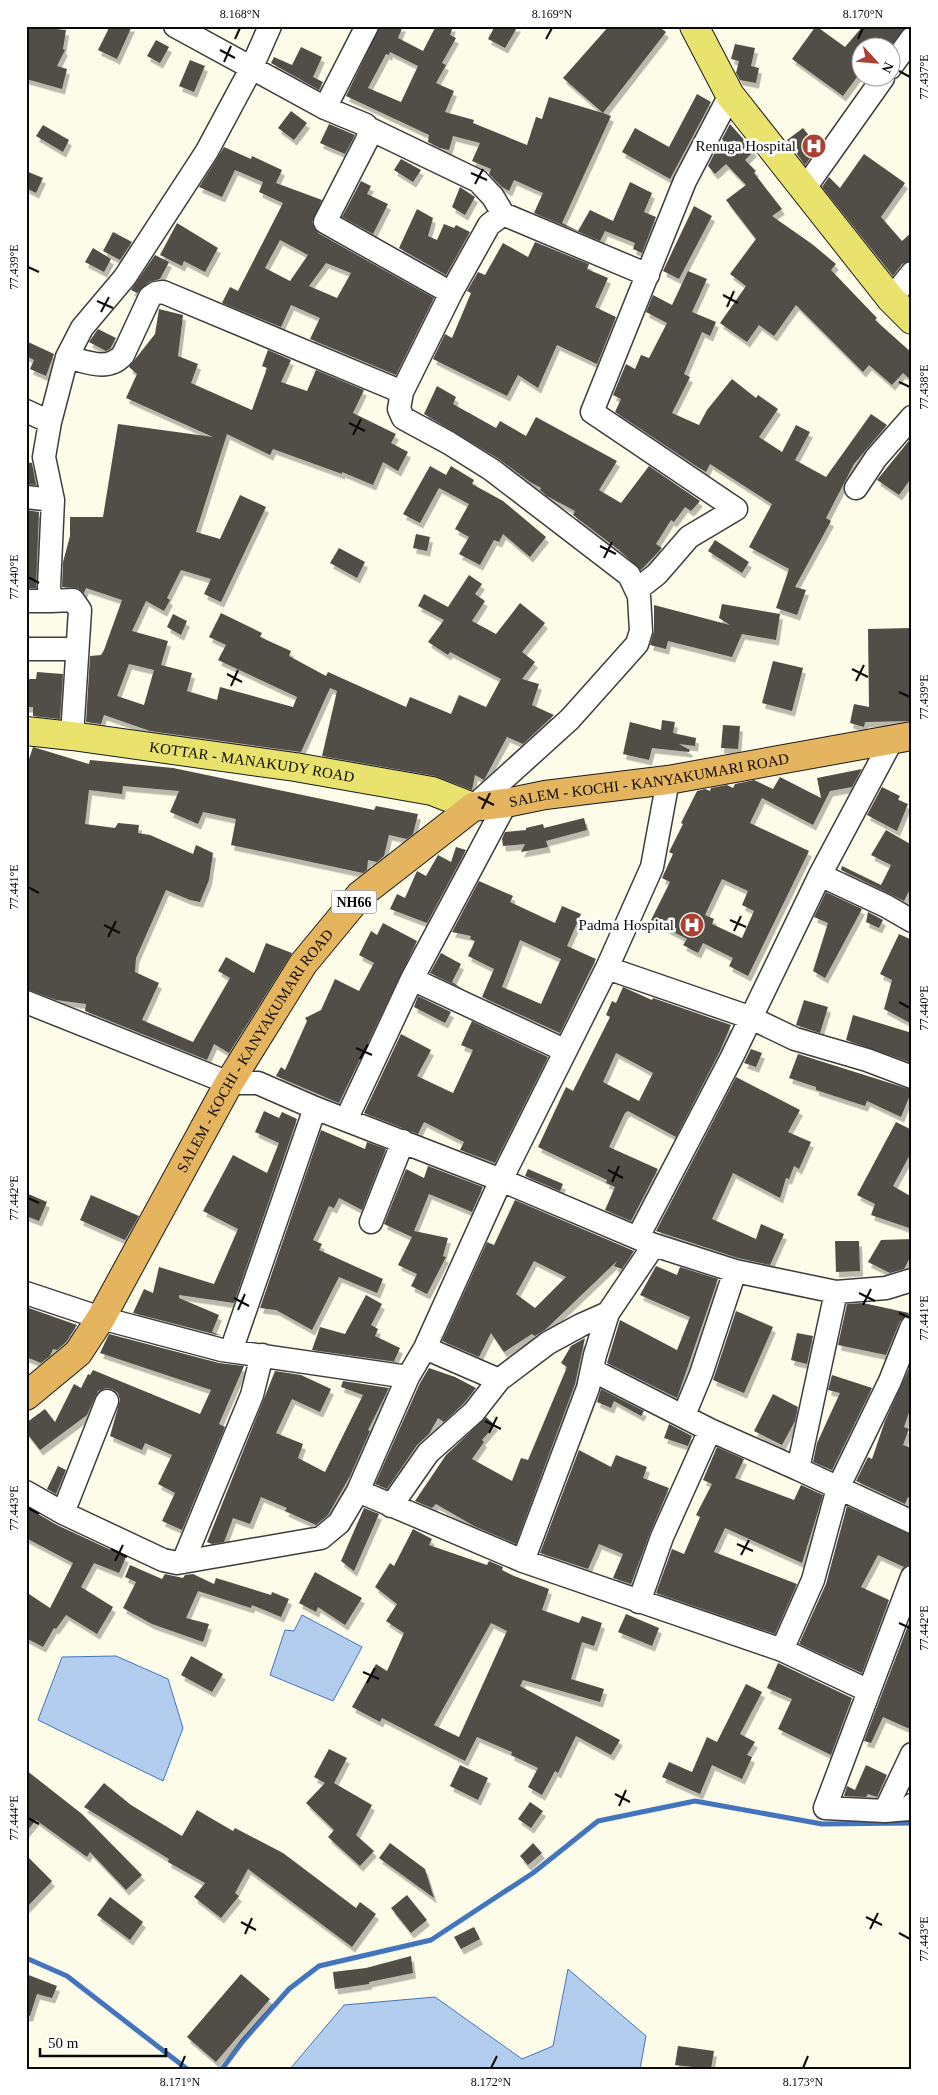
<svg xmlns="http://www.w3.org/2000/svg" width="938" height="2095" viewBox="0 0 938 2095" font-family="Georgia,serif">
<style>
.water{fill:#b3cdee;stroke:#4275bd}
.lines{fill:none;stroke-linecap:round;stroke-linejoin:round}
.stream{stroke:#4275bd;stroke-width:5}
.building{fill:#514d47;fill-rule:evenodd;filter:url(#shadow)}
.minor-casing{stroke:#3d3d3d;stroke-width:25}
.major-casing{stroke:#1b1b1b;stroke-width:30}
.highway-casing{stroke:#1b1b1b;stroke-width:30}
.minor{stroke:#fff;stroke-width:22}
.major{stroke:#e9e26c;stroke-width:28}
.highway{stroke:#e4b45f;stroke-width:28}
.ticks{fill:none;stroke:#0a0a0a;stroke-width:2}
.labels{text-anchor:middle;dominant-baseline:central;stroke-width:5;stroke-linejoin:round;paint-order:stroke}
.shield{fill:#fff;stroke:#545454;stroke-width:1}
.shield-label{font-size:14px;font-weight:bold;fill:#0a0a0a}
.poi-label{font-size:15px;fill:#0a0a0a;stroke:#fff;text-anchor:end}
.street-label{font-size:15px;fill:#0a0a0a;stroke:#fff}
.neatline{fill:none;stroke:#0a0a0a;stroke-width:2}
.ticks-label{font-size:12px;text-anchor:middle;fill:#0a0a0a}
</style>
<defs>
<filter id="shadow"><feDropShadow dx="3" dy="5.5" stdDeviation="0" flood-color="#0004"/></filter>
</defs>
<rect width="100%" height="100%" fill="#fdfce9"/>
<path class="water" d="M302,1615L362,1647L333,1701L270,1675L285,1630L294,1631Z
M116,1656L168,1679L183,1728L163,1781L38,1720L62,1657Z
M568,1969L646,2036L640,2069H290L344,2005L435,1997L522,2059L553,2046Z"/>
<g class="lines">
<path class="stream" d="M26,1958L67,1976L187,2069
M222,2069L243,2041L289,1989L319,1966L431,1940L533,1873L598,1821L695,1801L822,1824L912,1823"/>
</g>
<path class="building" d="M26,26L66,30L63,49L65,50L57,66L67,69L62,89L26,79Z
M110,26H132L117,59L98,50Z
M380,26H403L398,38L423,51L436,26H453L450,35L456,38L442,63L446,65L436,83L454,91L445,112L474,120L473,123L527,145L536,117L542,119L549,97L603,113L563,78L609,26H658L666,32L603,113L611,116L562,223L578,231L590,210L613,221L630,182L652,193L644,212L656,217L642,253L633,249L635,243L605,231L600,241L534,213L543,193L514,180L509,191L502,187L489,174L491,169L472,161L480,143L453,136L449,150L440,148L428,142L429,135L346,96ZM390,52L418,66L401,102L368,88L386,54L389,55Z
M495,26H518L505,48L488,39Z
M816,26L845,47L863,26H906L889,48H860V73L843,96L792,59Z
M156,40L169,47L160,63L147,56Z
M735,44L755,48L751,66L759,68L756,83L740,80L736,73L739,61L731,59Z
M301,47L322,57L313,77L323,82L319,90L271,63L274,57L292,65Z
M190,60L205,66L194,92L179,86Z
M697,94L711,102L670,179L622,152L635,128L669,147Z
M291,111L307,123L294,140L278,128Z
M329,124L355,135L345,154L320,143Z
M730,124L754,151L745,160L756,171L754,173L782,209L772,216L812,244L836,264L831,270L877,318L875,320L912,353V381L903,373L892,385L869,365L863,372L796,305L774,336L759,325L747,342L720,323L746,286L730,274L756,239L726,200L746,185L726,164L715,174L708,166L717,148L724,142L722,139Z
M43,125L69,140L63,152L36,136Z
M803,128L818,147L805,165L787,140Z
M224,147L251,159L252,156L282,170L276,183L322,200L312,222L318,233L434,298L396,375L310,339L320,318L291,305L281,327L222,303L230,287L238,291L283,203L259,192L263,182L235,170L222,197L199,187ZM280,240L308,255L290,281L265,268ZM326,263L351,273L337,298L309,286Z
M864,154L905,183L881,217L902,241L912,232V260L902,264L893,276L822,187L829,177L840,188Z
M401,159L421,170L413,182L394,170Z
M26,171L43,178L36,193L26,188Z
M361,181L371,186L367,194L388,204L373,234L342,217Z
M460,187L475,197L465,215L452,207Z
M694,206L712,216L679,279L663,271Z
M417,209L433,218L428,236L437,240L444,224L454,228L456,225L470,232L446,275L399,248Z
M177,223L218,248L205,272L184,261L182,266L160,255Z
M113,232L132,242L120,260L103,251Z
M535,242L589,264L587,269L608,278L595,307L616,317L597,364L557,345L538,388L518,375L507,396L433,359L445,334L452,338L471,293L467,291L478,272L485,275L503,243L528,257Z
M93,248L111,259L104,272L85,262Z
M155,255L169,262L160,279L149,282L137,293L131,290Z
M688,271L707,279L692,312L716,322L710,336L702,332L684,374L690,377L672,413L699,425L707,410L732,379L756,398L758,395L778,409L759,437L782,452L796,425L810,432L795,460L826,477L871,414L887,425L854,464L826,518L831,521L795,587L806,590L797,615L776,608L789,569L749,547L772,504L710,464L706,472L696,466L615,412L621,399L613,395L626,364L635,369L641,355L649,358L667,323L646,312L653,295L672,305Z
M159,309L183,315L178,356L198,364L191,383L252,410L267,368L262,366L268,350L291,360L281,382L307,391L316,370L364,390L353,413L396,434L391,443L408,452L398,471L383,462L373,485L342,472V474L273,449L270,455L227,434L196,532L220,539L240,495L266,507L221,602L204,594L211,579L181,570L167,598L170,600L164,611L146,601L132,631L168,641L161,665L192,673L187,691L217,700L220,687L293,707L297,697L218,660L226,645L209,637L221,613L262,633L260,637L291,651L289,656L326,676L328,672L406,707L410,697L451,714L459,695L486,707L501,679L450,652L448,655L428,642L444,620L418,606L424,594L448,607L469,575L482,584L475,594L485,601L472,621L496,634L520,603L545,623L522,652L535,662L522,679L539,684L532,705L554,715L523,744L507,737L484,780L475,775L472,790L435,776L322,756L337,691L330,688L301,752L150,731L104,715L101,724L86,722L90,656L101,655L104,650L122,600L86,588L84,593L78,588L62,587L63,562L70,536V517H103L118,424L213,437L126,398L137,374L129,367L155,334ZM129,664L154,670L144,705L117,696Z
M98,329L116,338L110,349L106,351L89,342Z
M26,341L54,354L46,376L30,369L34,360L26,356Z
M437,386L456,397L453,404L496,428L500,421L526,436L536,417L617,461L599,490L621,503L649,466L700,501L691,511L685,507L674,522L671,520L656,544L662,548L641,570L619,550L573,515L575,511L547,496L540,490L541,488L530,482L499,459L424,414Z
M912,437V477L899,495L877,480Z
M26,462L32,463L36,485L26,484Z
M430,466L446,475L451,466L474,480L472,484L503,501L546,537L530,557L503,534L499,542L494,540L480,565L459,554L469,537L455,529L469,504L439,488L420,523L403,514Z
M26,510L39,512L36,588H26Z
M416,534L430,537L427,551L413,548Z
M715,540L749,562L742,573L708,551Z
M339,548L365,562L357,578L330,563Z
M722,604L780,614L776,640L742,634L732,657L668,641L666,649L650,645L654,631V605L730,625L719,618Z
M173,614L187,621L181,635L167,627Z
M910,628L912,721L865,722L864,727L850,723L854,704L869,707L868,629Z
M773,661L803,668L792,711L762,703Z
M37,672L63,674L60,719L33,716V707H26V679H36Z
M662,720L675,722L673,733L696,738L695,746L679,744L690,750L689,752L652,748L649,760L623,754L630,722L661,730Z
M723,725L740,726L738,749L721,748Z
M33,747L89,764L90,760L173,768L374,810L376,806L418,814L413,834L407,839L389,835L384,856L377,862L368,860L367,870L363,873L231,845L236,819L203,812L198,824L170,812L179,791L123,786L122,794L89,790L85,824L115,828L118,823L139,825L138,833L150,835L193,854L196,845L213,853L209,880L200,902L190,900L166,890L136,958L135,972L159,983L142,1020L193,1042L230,978L218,971L226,957L254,973L266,943L292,953L229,1053L214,1044L207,1060L85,1011L86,1004L56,1000L26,989V768Z
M862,769L852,787L830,791L813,825L762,798L750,823L809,851L748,976L729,966L733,958L703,943L698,953L683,945L687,939L651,920L670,882L662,878L673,854L669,852L683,824L681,823L697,791L705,789L710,791L711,788L727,785L733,788L735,784L754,780L773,789L780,777L821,798L817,778ZM722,879L748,891L742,905L754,911L742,938L712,924L714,919L705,915Z
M882,787L900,796L898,800L908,804L897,831L867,815Z
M584,818L587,830L546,841L548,847L521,852L525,844L503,846L502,839L505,832L526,830V828L543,824L544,828Z
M886,830L912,845V885L904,901L841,870L842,866L881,885L891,865L871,855Z
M456,847L466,850L427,923L390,909L397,894L405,898L417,871L426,876L438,855L451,862Z
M479,881L513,896L510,902L555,923L562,906L581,914L567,946L596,959L560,1033L482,997L494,969L468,956L475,941L470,939L471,936L452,932ZM520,940L561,959L541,1004L502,987Z
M826,892L862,909L825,978L813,971L828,923L814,917Z
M868,912L883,920L879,928L866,922Z
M383,923L417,941L339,1103L276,1076L281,1067L285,1070L307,1021L305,1018L321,1010L335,979L359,991L374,963L359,955L371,931L377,935Z
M899,934L912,940V1024L884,1009L892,980L880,974Z
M441,953L461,964L452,982L463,989L430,973Z
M623,987L652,1000L653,998L731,1025L720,1051L676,1137L628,1111L625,1113L609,1147L658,1169L631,1221L605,1210L615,1187L606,1183L607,1180L538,1147L566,1087L573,1091L610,1017L606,1015L612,1001L616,1003ZM616,1053L653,1073L639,1101L603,1082Z
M418,996L451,1012L445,1023L414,1007Z
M804,1000L828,1007L820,1033L796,1025Z
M853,1015L912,1033V1063L846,1040Z
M472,1021L548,1057L495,1163L460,1150L464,1142L424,1122L418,1134L364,1113L401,1034L431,1050L417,1076L453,1093L473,1050L461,1045Z
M751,1049L762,1053L756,1067L744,1063Z
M798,1054L912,1090L901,1117L867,1101L865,1106L816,1090V1087L789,1078Z
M736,1077L800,1110L788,1132L811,1142L799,1169L794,1166L789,1179L786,1178L780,1198L733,1173L712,1219L756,1239L761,1224L784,1234L770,1265L738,1258L656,1231Z
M264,1111L279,1118L282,1112L297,1119L234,1303L179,1295V1298L219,1315L212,1332L222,1336L133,1313L144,1289L153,1293L159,1267L214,1284L238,1229L203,1211L233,1155L267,1173L279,1143L255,1132Z
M896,1122L912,1130V1151L893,1186L912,1197V1229L871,1215L875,1204L857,1195Z
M321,1130L365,1149L367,1142L386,1149L362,1210L339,1198L334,1208L329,1206L313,1240L322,1244L319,1250L383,1279L377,1293L339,1277L312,1330L276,1310L260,1308Z
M428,1166L483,1187L472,1212L429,1194L414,1231L448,1238L443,1256L446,1257L427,1294L411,1286L417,1274L398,1265L412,1237L384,1224L406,1169L424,1178Z
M528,1169L563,1184L560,1191L525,1176Z
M26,1193L47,1202L39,1221L26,1216Z
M91,1195L139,1216L125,1240L80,1220Z
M515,1200L634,1251L622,1269L614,1266L617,1261L546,1329L535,1336L532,1334L504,1352L491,1333L479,1357L442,1341L487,1242L494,1245ZM534,1261L566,1277L535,1308L516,1294Z
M912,1239V1254L904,1269L890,1273L868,1262L881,1240Z
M835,1241H859L860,1271L836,1272Z
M656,1266L677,1275L680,1267L718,1279L677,1398L607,1363L620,1320L677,1350L690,1317L640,1295Z
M366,1295L382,1304L371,1325L378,1329L375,1336L400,1348L394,1361L397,1362L312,1350L320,1327L345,1334Z
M863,1303L909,1313L900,1321L886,1355L838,1345L847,1304Z
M26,1307L77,1325L66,1342L57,1350L53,1349L50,1356L41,1363L26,1357Z
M736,1311L773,1327L744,1393L713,1380Z
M797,1333L813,1336L807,1364L791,1360Z
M109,1334L219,1363L244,1366L219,1424L225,1427L182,1530L162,1521L175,1493L158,1484L172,1455L145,1443L142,1450L110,1436L120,1400L118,1393L112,1389L106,1388L98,1391L87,1415L40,1450L26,1432V1423L45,1409L55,1422L74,1384L81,1388L88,1374L90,1375L93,1370L200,1414L211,1390L100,1353Z
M585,1338L575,1384L516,1544L474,1526L436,1504L432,1508L415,1501L446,1455L486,1417L495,1425L482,1440L484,1442L472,1459L512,1481L521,1458L528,1460L567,1367L561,1363L571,1346Z
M912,1362V1404L904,1427L909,1429L903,1445L912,1448V1499L908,1497L905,1504L856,1481L868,1457L872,1459L885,1421Z
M429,1368L455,1377L476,1388L464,1403L444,1422L438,1418L429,1434L417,1445L387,1489L375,1484L420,1383Z
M275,1371L301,1375L331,1389L320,1412L292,1399L276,1433L303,1444L298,1458L325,1472L363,1395L341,1387L343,1381L389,1388L368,1430L370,1431L350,1476L328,1515L316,1525L285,1511L287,1508L261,1497L250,1524L233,1518L224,1542L212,1544L207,1542Z
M832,1375L872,1388L832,1470L813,1462L817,1443L840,1393L828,1390Z
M601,1389L644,1411L641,1416L614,1401L611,1408L597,1402Z
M773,1394L798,1407L795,1421L782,1445L754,1431Z
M669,1424L692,1436L688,1446L664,1438Z
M717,1447L744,1459L735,1478L794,1500L801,1485L823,1495L802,1563L725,1528L714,1552L797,1584L775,1634L656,1593L672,1549L684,1554L700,1517L696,1515L712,1484L703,1480Z
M579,1450L611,1467L616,1455L647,1467L643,1478L669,1488L650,1533L631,1584L613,1578L623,1554L599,1544L588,1569L540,1553Z
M58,1466L66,1470L56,1494L47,1489Z
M847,1506L912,1535L910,1564L904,1567L878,1555L861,1587L889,1600L862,1673L799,1644L826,1584Z
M26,1507L57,1525L126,1557L119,1573L94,1563L81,1587L113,1607L97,1634L66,1615L56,1629L54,1628L43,1647L26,1638V1592L50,1608L73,1563L26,1538Z
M364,1508L379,1514L354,1571L341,1561Z
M413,1529L432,1539L429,1545L487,1565L489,1561L503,1567L502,1570L514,1576L549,1589L542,1610L579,1623L582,1616L602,1623L594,1646L582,1642L571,1679L604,1689L600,1702L523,1680L520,1686L620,1740L611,1755L576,1736L558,1773L555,1771L542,1795L528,1787L538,1768L511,1755L512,1752L477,1737L465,1761L382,1718L380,1722L352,1707L376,1664L387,1671L404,1633L386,1621L397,1604L375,1587L390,1563L394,1566ZM491,1623L507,1631L459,1737L434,1725Z
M130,1565L162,1579L165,1574L183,1578L185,1575L193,1574L214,1584L216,1578L271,1595L272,1592L289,1599L281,1617L252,1605L251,1608L198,1591L186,1618L209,1624L203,1642L152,1624L123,1608L136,1582L125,1577Z
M315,1572L362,1598L345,1625L318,1607L316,1612L299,1603Z
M626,1614L659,1628L652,1646L618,1632Z
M912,1615V1730L883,1717L871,1743L864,1741Z
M191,1656L223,1674L212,1692L181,1675Z
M778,1663L852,1698L831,1755L778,1729L792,1699L767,1688Z
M746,1684L762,1692L740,1734L755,1742L747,1755L752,1757L742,1779L712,1765L700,1794L662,1777L669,1762L692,1772L707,1737L717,1742Z
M329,1749L347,1758L334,1783L372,1805L356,1835L374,1851L360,1866L328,1837L334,1830L306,1803L325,1783L314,1777Z
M460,1765L488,1778L478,1800L450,1786Z
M866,1765L887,1775L877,1797L868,1794L866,1797L844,1796L847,1786L855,1790Z
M26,1770L82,1814L142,1875L126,1890L90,1852L87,1857L36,1820L26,1832Z
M104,1783L131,1805L182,1836L197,1810L233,1831L235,1828L283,1853L356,1908L360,1902L376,1914L352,1947L248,1869L235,1893L239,1896L221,1918L194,1897L205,1883L168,1862L169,1859L84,1807Z
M530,1802L543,1811L531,1828L518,1819Z
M390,1843L425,1869L434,1898L379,1858Z
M533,1843L542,1853L528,1865L520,1856Z
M26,1855L52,1881L26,1908Z
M407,1895L427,1920L411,1933L391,1908Z
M110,1897L143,1922L130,1940L97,1915Z
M474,1927L480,1939L461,1949L454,1937Z
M411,1956L413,1973L369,1982V1984L335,1989L333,1972L366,1968Z
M26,1974L57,1986L52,1998L37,1994L30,2016H26Z
M241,1974L270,1999L216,2062L187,2037Z
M678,2046L714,2051L711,2069L675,2065Z"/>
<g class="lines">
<defs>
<path id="minor" d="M175,26L325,108L366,125L369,132L367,140L325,222L451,293
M890,68L912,38
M325,108L367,26
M368,128L478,181L493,197L503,214
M805,188L883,78
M891,299L912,273
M67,357C87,362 108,372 123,355L150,297L156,293L163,292L402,392
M26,411L50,422
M856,488L876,458L912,417
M26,497L53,500
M638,589L657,574L689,537L736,509L592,412L685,181L730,95
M26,601H51
M26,649H77
M72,736L80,610L73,600L51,601L49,587L53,500L44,457L50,422L67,357L82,328L125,277L207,151L251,69L270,26
M473,807L570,719L637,644L641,631L639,596L629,575L492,470L449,443L403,418L399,409L402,392L451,293L489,225L503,214L648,275
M820,875L886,906L912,921
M607,968L749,1017L795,1039L867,1060L912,1077
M412,979L564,1050
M26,1002L229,1083H258L315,1108L501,1180L654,1245L735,1271L836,1292L886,1288L912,1280
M346,1120L412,979L506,803
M371,1222L403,1141
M638,1237L732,1057L820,875L892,740
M26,1293L101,1318L222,1350L408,1377
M425,1348L499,1380
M231,1351L315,1108
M592,1370L710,1430L798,1469L836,1292
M684,1415L701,1374L735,1271
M798,1469L912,1522
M358,1491L523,1561L782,1650L813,1580L838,1488L890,1381L912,1326
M26,1492L63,1513L163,1560L177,1563L321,1538L339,1523L358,1491L408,1377L425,1348L501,1180L607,968L652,867L668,780
M391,1506L428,1453L474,1412L499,1380L548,1343L581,1325L608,1313L654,1245
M63,1513L107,1401
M523,1561L588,1388L595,1355L608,1313
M183,1562L252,1395L262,1355
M912,1577L825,1808L885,1811L909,1809L912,1805
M639,1602L662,1537L710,1430
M782,1650L869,1691
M885,1811L912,1754"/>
<g id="major">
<path d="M694,26L730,95L891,299L912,320"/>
<path id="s1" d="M26,731L72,736L295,767L432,791L473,807"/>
</g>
<g id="highway">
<path id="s2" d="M26,1396L78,1353L101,1318L229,1083L303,964L360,895L473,807L506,803L545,795L668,780L912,736"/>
</g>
</defs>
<use href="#minor" class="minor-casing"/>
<use href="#major" class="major-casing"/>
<use href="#highway" class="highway-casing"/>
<use href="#minor" class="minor"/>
<use href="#major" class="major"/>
<use href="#highway" class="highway"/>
</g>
<path class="ticks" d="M235,39L240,28M546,39L552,28M858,39L863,28M220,50L235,58M224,62L231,46M899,71L910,77M471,173L487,180M475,184L483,169M28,267L39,272M723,295L738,303M97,301L113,308M727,307L734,291M101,312L109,297M899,382L910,387M349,423L365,431M353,435L361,419M600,546L616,554M604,558L612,542M28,577L39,583M852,669L868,677M227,674L242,682M856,681L864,665M231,686L238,670M899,692L910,697M478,797L494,805M482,809L490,793M28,887L39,893M730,920L746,927M104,925L120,933M734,931L741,916M108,937L116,921M899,1002L910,1008M356,1048L372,1055M360,1059L368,1044M608,1170L623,1178M612,1182L619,1166M28,1198L39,1203M859,1293L875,1301M234,1298L249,1306M863,1305L871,1289M238,1310L245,1294M899,1313L910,1318M485,1421L501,1429M489,1433L497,1417M28,1508L39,1514M737,1544L753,1551M111,1549L127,1557M741,1555L749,1540M115,1561L123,1545M899,1623L910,1628M363,1672L379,1679M367,1683L375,1668M615,1794L630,1802M619,1806L626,1790M28,1818L39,1824M866,1917L882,1925M241,1922L256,1930M870,1929L878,1913M899,1933L910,1939M245,1934L252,1918M180,2068L185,2056M491,2068L497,2056M803,2068L808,2056"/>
<defs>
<symbol id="hospital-disc" viewBox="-11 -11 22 22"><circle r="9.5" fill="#a94232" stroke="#fff"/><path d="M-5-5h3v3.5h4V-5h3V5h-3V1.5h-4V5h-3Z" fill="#fff"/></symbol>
</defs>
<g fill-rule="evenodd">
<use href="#hospital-disc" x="800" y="132" width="28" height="28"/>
<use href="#hospital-disc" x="678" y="911" width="28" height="28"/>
</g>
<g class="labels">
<rect class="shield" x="331.5" y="890.5" width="45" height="23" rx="4"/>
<g class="shield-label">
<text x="354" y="902">NH66</text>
</g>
<g class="poi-label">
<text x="796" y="146">Renuga Hospital</text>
<text x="674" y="925">Padma Hospital</text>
</g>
<g class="street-label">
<text stroke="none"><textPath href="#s1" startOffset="228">KOTTAR - MANAKUDY ROAD</textPath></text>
<text stroke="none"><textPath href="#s2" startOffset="928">SALEM - KOCHI - KANYAKUMARI ROAD</textPath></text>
<text stroke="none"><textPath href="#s2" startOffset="418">SALEM - KOCHI - KANYAKUMARI ROAD</textPath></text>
</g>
</g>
<rect width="938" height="2095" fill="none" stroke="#ffffff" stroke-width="55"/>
<g transform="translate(876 62) rotate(116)"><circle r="24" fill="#ffffff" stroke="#9d9d9d"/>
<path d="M0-4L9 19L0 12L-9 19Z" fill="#a94232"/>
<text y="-8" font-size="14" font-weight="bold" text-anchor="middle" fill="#0a0a0a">N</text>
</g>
<path d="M40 2048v8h126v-8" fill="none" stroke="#0a0a0a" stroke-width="2.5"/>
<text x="48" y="2048" font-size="15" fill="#0a0a0a" stroke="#ffffff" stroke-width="4" paint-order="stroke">50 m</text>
<rect x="28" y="28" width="882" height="2040" class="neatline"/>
<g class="ticks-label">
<text x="240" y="18">8.168°N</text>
<text x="552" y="18">8.169°N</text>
<text x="863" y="18">8.170°N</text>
<text transform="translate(924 77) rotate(-90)" y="4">77.437°E</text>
<text transform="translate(14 267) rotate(-90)" y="4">77.439°E</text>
<text transform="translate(924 387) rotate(-90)" y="4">77.438°E</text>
<text transform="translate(14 577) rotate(-90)" y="4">77.440°E</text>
<text transform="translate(924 697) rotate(-90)" y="4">77.439°E</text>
<text transform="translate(14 887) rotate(-90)" y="4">77.441°E</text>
<text transform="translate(924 1008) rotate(-90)" y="4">77.440°E</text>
<text transform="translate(14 1198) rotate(-90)" y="4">77.442°E</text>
<text transform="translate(924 1318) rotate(-90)" y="4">77.441°E</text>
<text transform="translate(14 1508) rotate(-90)" y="4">77.443°E</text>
<text transform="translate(924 1628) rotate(-90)" y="4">77.442°E</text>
<text transform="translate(14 1818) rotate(-90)" y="4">77.444°E</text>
<text transform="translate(924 1939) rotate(-90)" y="4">77.443°E</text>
<text x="180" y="2086">8.171°N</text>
<text x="491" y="2086">8.172°N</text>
<text x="803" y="2086">8.173°N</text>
</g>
</svg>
